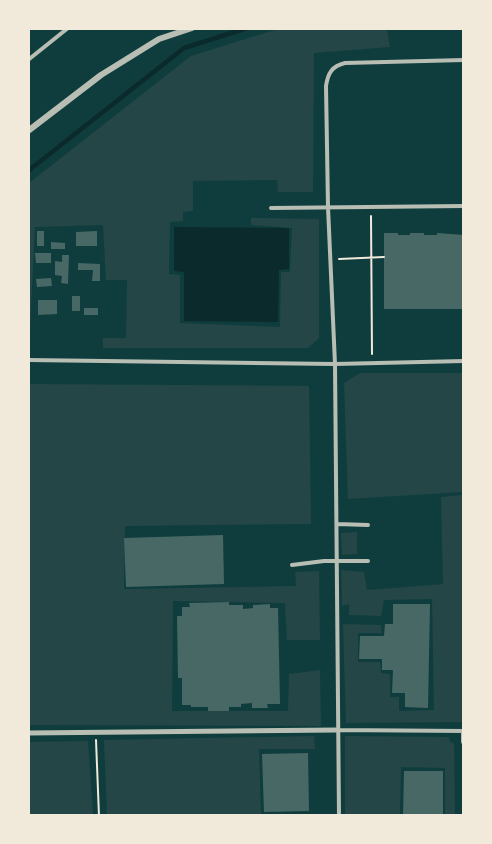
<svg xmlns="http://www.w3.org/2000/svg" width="492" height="844" viewBox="0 0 492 844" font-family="'Noto Sans',sans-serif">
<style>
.green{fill:#244646}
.water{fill:#0a2a2b}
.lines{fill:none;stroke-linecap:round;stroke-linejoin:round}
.stream{stroke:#0a2a2b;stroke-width:4.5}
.building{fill:#486865}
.path{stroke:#f1e9da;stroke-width:2}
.service{stroke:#b8beb3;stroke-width:4}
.pedestrian{stroke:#b8beb3;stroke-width:5}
.minor{stroke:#b8beb3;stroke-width:6}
</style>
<rect width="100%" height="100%" fill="#0f3d3e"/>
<path class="green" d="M278,29H387L390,47L314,53L313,192H278L277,180L193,181V211L183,212V221L170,222L169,274L180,275V323L280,327L281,272H290L292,228L251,225V218L319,219V338L308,348H103V338H126L127,280H106L103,225L35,227L29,349V183L191,56Z
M360,373H463V492L348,499L344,383Z
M29,384L309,386L311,524L125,526L124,589L296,586L295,572L319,571L320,640H287L285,603L173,601L172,711H288L289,674L320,670L321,726L29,725Z
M463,495V722L346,723L343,624L381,625L382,633H358V662H380L381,673L390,674V697H399V711L434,710L432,599L384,600L381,616L349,615V604L342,606L341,570L364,572L367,590L443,584L441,497Z
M357,532V554L342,555L341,533Z
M314,736L315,749H259L261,815H107L104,740Z
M345,736L449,737L450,742L454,743L455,815H445V768L401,767L400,815H345Z
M88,741L93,815H29V742Z"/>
<path class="water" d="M174,227L289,228V269L279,270L278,322L184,321V272L174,271Z"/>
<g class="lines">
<path class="stream" d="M28,171L184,48L247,28"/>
</g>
<path class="building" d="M37,231H44V246H37Z
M97,231V246H76V232Z
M384,233H398V235H410V233H424V235H437V233L464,235V309H384Z
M51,242L65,243V249H51Z
M35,253H51V263H36Z
M62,255H69L68,284L61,283L62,276L55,275V261L62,262Z
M78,263L100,264V281H92L93,270H78Z
M51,278L52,286L37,287L36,279Z
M72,296H80V311H72Z
M38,300H57V314L38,315Z
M84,308H98V315H84Z
M223,535L224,584L126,587L124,538Z
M229,602V605H243V609L253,608V605L270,604V608H278L280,704H267L268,708H252V703L241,704V707H229V711H208V707H191V705H182V678H178L177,616H182V607H190L189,603Z
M393,604H430L428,708L405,707V693H392L393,670H382V659H359L360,636H384L385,624H393Z
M308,753L309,811L264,812L262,754Z
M404,771H443V816H403Z"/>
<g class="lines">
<path class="path" d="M371,216L372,354
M339,259L384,257
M96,740L99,816"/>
<path class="service" d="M28,60L68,28
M271,208L464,206
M28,360L335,364L464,361
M337,524L368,525
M292,565L324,561H368
M338,730L464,731
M463,731V742
M339,816L335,364L328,207L326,86C328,73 332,66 345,63L464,60"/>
<path class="pedestrian" d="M28,733L338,730"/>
<path class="minor" d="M28,131L101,75L159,39L192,28"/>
</g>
<rect width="492" height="844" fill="none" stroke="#f1e9da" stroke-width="60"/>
</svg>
